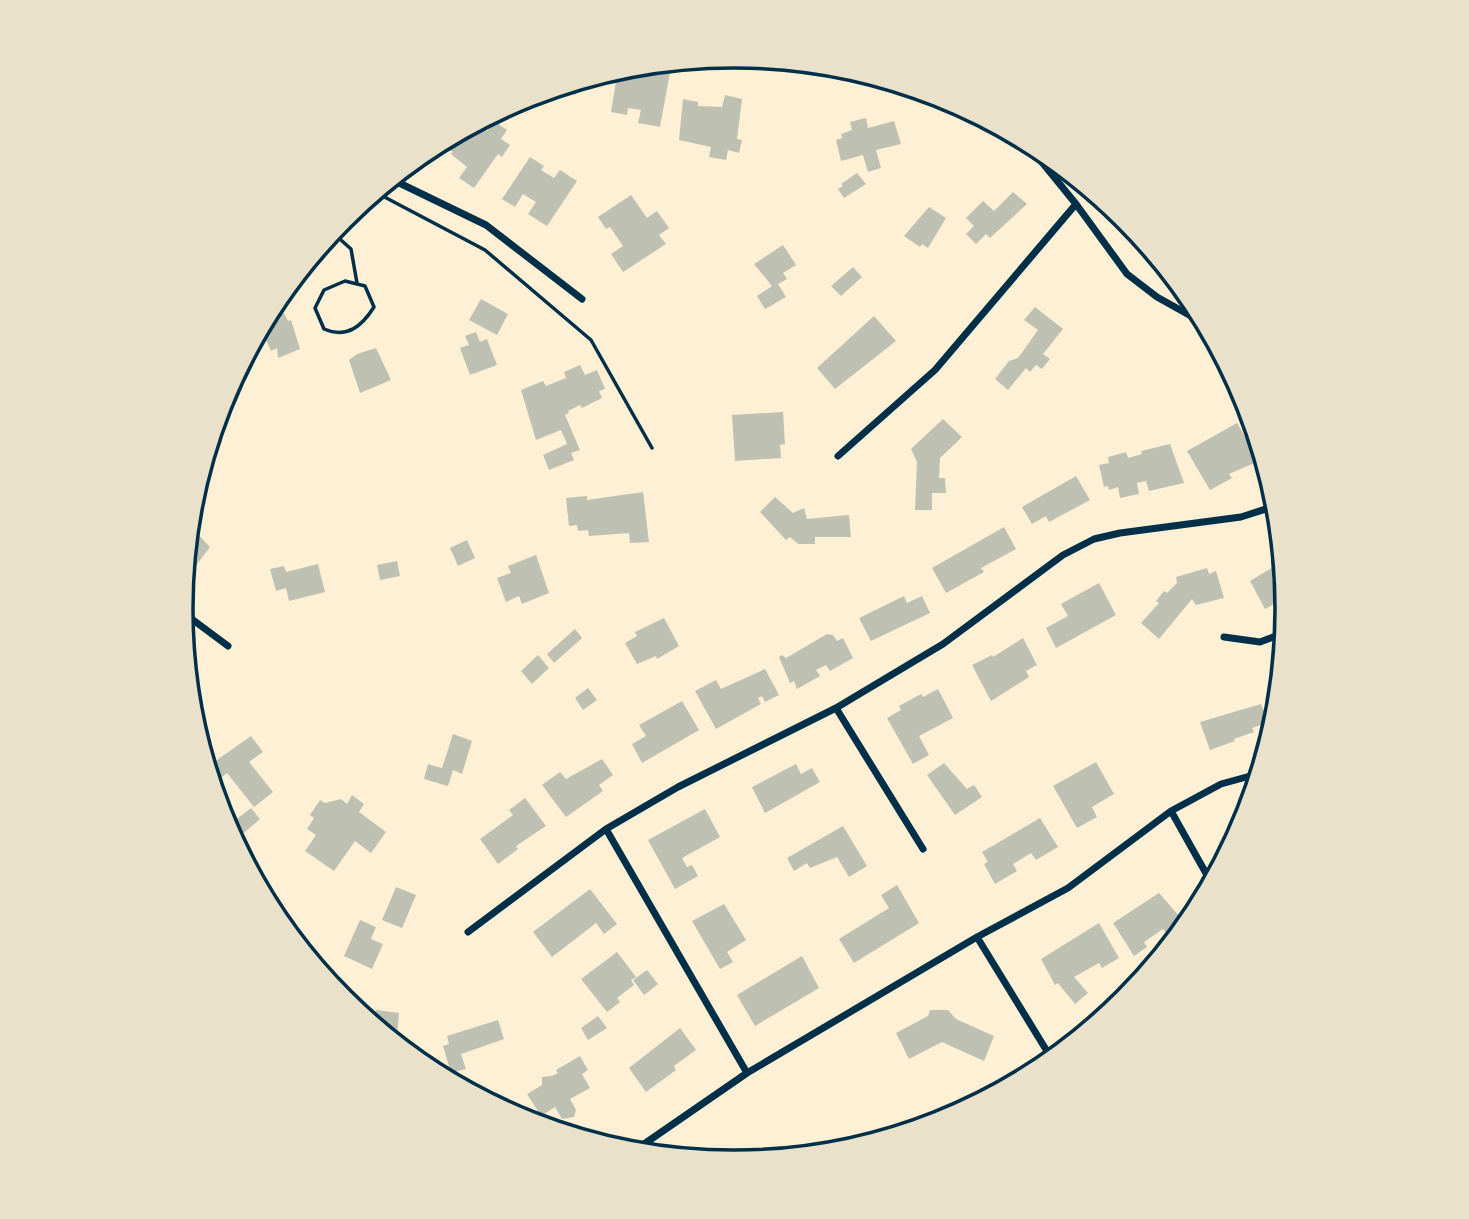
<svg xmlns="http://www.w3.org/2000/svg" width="1469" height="1219" viewBox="0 0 1469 1219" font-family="'Open Sans',sans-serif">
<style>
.building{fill:#bec0b2}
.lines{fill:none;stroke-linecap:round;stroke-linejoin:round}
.service{stroke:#003049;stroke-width:3.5}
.minor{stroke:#003049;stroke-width:7}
.rim{fill:none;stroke:#003049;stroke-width:3.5}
</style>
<rect width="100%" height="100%" fill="#fdf0d5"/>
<path class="building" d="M655,64L671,67L660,127L638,123L641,110L628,108L627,115L611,112L618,69Z
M584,80L575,95L560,87Z
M725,95L742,99L737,139L742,140L739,153L728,150L726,160L709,157L711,147L679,140L683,99L698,102V106L722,107Z
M866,118L868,128L894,121L901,144L876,150L881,168L868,172L863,155L841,161L836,140L842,138L841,134L852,130L850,122Z
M494,121L507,130L501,139L510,145L502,157L498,154L474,188L459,178L467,167L451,154L453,152L436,144L474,124L487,131Z
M530,157L544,166L541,170L554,178L560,170L577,181L547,226L528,214L536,202L523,194L515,207L502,199Z
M857,173L866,184L844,198L838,189L843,186L841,184Z
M1013,192L1027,204L990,238L986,234L976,244L966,234L974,226L966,218L983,201L994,211Z
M631,195L647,218L657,211L669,228L659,235L666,244L623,272L611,254L623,246L610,227L606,229L598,217Z
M929,207L946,218L928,248L922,244L920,247L904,236Z
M783,245L796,265L783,273L787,279L778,284L786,297L765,309L757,296L772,286L754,264Z
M853,267L862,277L841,296L831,286Z
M481,299L508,314L497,335L469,320Z
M1035,307L1063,329L1043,354L1050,359L1042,369L1036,365L1030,372L1026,368L1008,390L995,379L1009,361L1018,358L1038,330L1024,320Z
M284,313L288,321L291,320L300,349L278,358L277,348L271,351L264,335L269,333L266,325L280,319L278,315Z
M874,316L896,341L835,389L817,368Z
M476,332L480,342L487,339L497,365L470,375L460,348L469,345L465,336Z
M376,348L391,380L360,393L349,360L357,354Z
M580,365L585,375L597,370L605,389L599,391L602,398L582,408L580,405L568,411L569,413L565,415L580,450L571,453L574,460L549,470L543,455L567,444L561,430L536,440L521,390L543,381L546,386L566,378L564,372Z
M783,412L785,444L780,445L781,458L735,461L732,415Z
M943,419L962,437L940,458L939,478H945L946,493H932V510H915L917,462L911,449Z
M1237,423L1259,461L1229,474L1232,478L1210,490L1187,451Z
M214,429L222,442L207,451L212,433Z
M1170,444L1184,483L1149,491L1146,481L1137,483L1139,494L1120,498L1118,487L1109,490L1108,486L1104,487L1099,465L1109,463L1108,457L1126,452L1128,458L1142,454L1141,451Z
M1076,476L1090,500L1049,522L1046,516L1032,524L1022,507Z
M643,492L649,542L630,543L629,533L589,536L588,530L578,531L577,525L569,526L566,498L587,496V500Z
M775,497L793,513L804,508L807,519L849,515L851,537H815V544H798L790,537L786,540L760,512Z
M189,525L210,547L191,572L185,568Z
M1004,527L1016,549L981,568L984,572L946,593L932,568Z
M467,540L475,558L458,566L450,548Z
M536,555L549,593L522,604L519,596L506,602L497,578L511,573L508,566Z
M397,561L400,576L380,580L377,565Z
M1283,561L1287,597L1265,609L1250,581Z
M318,564L325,592L289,601L286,588L276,591L270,569L284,566L286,572Z
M1207,568L1209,574L1216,571L1224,598L1196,605L1192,599L1159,639L1141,623L1159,603L1156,601L1164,591L1167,593L1177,583L1176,577Z
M1099,583L1116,615L1056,648L1046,628L1068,616L1061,604Z
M904,596L907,603L922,596L930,613L871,641L859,618Z
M664,618L679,646L657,659L656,656L637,664L625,643L637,636L635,632Z
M575,629L582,638L554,663L547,654Z
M827,634L833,635L837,641L843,638L853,658L830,671L826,665L816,670L820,676L797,689L794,681L790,683L779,657L782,655L786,658Z
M1023,638L1037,665L1026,671L1029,677L991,701L972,665L992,655L993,657Z
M538,655L549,668L532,684L521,671Z
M765,669L779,695L765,702L762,696L758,698L761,704L716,729L695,691L716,680L721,689Z
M588,688L597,700L583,710L575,698Z
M938,689L953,718L919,736L929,755L913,764L887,718L901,710L899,706L921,694L923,697Z
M682,701L699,730L642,763L632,744L646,736L639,725Z
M1261,704L1268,722L1252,728L1254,732L1234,739L1235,741L1210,750L1200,722Z
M453,734L472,741L462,774L453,770L448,786L424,779L428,764L442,768Z
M251,736L263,752L249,762L273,792L254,807L227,773L217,781L207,767Z
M602,759L613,775L599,785L603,791L566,817L542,785L560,772L566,779Z
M1096,762L1114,794L1092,807L1097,817L1077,828L1053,786Z
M944,763L967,789L974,785L982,797L955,815L927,775Z
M796,764L801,774L812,768L820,782L765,813L752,787Z
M352,795L364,804L359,812L386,832L371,853L355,841L334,871L305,851L316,835L307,829L314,818L310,815L320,800L325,803L341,799L347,804Z
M525,798L546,826L516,846L518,849L498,864L480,839L513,815L509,810Z
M251,808L260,819L239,837L229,825Z
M705,809L720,837L682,858L687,867L692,865L698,876L675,889L648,840Z
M1040,818L1058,847L1036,860L1031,853L1013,864L1017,871L995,884L984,864L988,862L982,852Z
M843,826L867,866L849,877L837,857L810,868L807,863L794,871L787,858Z
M897,885L919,923L854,963L839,939L889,908L881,895Z
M396,887L416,895L402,928L382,920Z
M590,889L617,924L604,934L596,923L552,957L533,932Z
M1159,893L1188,926L1172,942L1163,929L1144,942L1147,947L1134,956L1113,923Z
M724,904L746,940L727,952L733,962L720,969L692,921Z
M360,920L376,927L371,939L383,944L372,969L344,956Z
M1099,923L1119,958L1102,968L1099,963L1074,977L1088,993L1075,1004L1058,983L1055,985L1041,959Z
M617,952L636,977L631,980L634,985L617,998L620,1002L607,1012L581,979Z
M802,956L819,988L755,1026L737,995Z
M647,970L658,984L644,995L633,980Z
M376,1010L399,1013L397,1037L406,1038L405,1052L374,1026Z
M930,1010H948L956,1019L994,1036L984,1061L942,1042L909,1059L896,1033L928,1016Z
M598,1016L607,1028L588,1040L581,1028Z
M498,1020L504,1039L461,1054L466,1069L451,1073L443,1046L449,1044L447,1036Z
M680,1028L696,1050L674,1066L676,1070L646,1092L629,1068Z
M580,1056L588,1070L582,1074L590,1088L570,1099L576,1110L574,1117L562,1119L555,1107L541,1116L527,1094L542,1085V1077L552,1076L558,1073L556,1070Z
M927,1121L930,1126L907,1133L906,1132Z"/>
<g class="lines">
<path class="service" d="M375,192L485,250L591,340L652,448
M332,232L351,249L357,283
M345,281L365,286L374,307C362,326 347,339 324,329L315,308L324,290Z"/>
<path class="minor" d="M1023,139L1076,204L1127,274L1157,297L1207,325
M391,179L486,225L582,299
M838,456L935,370L1076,204
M181,611L228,646
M1224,637L1260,642L1286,632
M836,708L923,849
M1171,811L1212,884
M606,829L747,1073
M468,932L606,829L678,787L836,708L943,644L1063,555L1094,539L1120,533L1241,517L1278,505
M977,937L1053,1061
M631,1153L747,1073L977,937L1068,888L1171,811L1221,784L1261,773"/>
</g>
<path d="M0 0H1469V1219H0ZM193 609a541 541 0 1 1 1082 0a541 541 0 1 1-1082 0Z" fill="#e9e1ca" fill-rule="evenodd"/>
<path class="rim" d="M193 609a541 541 0 1 1 1082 0a541 541 0 1 1-1082 0Z"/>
</svg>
